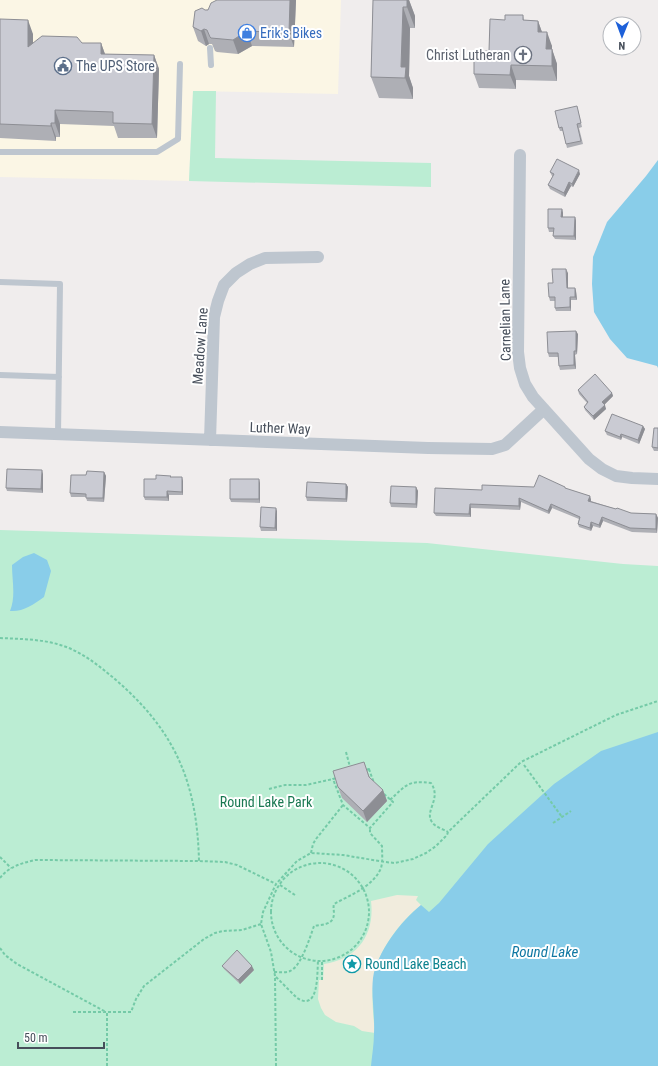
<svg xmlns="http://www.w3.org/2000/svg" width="658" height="1066" viewBox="0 0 658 1066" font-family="'Roboto Condensed',sans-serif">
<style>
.commercial{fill:#fbf6e5}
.green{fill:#bbedd3}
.sand{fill:#f1ecdd}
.water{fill:#89cde9}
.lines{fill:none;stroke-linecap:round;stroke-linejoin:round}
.path{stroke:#74caa7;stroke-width:2;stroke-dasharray:3 2;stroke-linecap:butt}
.service{stroke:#bec6cf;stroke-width:6}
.minor{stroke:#bec6cf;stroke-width:12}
.wall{fill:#aeafb5}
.shaded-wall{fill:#8d8e94}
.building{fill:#cacbd3;stroke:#8d8e94}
.labels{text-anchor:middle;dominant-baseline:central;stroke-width:4;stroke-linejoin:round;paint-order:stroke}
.shop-label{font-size:14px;fill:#366cbe;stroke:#fff;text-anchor:start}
.worship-label{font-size:14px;fill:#5b616d;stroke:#fff;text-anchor:end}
.service-label{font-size:14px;fill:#4e5e75;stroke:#fff;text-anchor:start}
.street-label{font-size:14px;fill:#464e5a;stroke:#fff}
.park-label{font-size:14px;fill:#197851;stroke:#fff}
.culture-label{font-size:14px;fill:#0d838f;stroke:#fff;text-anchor:start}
.water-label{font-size:15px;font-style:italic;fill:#1078a3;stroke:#fff}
</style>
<rect width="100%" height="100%" fill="#f0eded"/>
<path class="commercial" d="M0,0H341L338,94L193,91L189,181L0,177Z"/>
<path class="green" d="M193,91H216L215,158L431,163V187L189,181Z
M0,530L427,543L623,564L658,566V1066H0Z"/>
<path class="sand" d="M397,895L417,896H418L416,900L421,905C401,921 378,950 374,977C371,995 373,1014 375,1033L362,1031L354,1026L336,1022L325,1015L321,1008L318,999L319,980H323L324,964C358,959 375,934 371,901Z"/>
<path class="water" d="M658,160V368L657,366L627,358L610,339L594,312L592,284L593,257L607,222L646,176Z
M34,553L47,560L51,571L44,597C33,605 23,612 10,611C16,596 12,581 12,565L23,557Z
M658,732V1066H371C372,1055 374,1044 374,1033C375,1014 371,996 373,978C377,952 401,921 421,905L429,912L439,903L488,844L554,784L601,751Z"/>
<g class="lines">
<path class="path" d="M0,638C19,639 39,639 57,644C80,650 98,665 116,680C176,732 197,783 199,861
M346,752L350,767
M524,765L562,817
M369,769L375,786L393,802L370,828L343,805L333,779Z
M269,789L285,785H306L333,779
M390,800C406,785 408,780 431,783C442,799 424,811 432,822C435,827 443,829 448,832
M553,823L571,811
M311,853L313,844L316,839L343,805
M0,857L11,868
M271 912a49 49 0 1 1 98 0a49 49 0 1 1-98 0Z
M0,878C8,867 22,863 35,860L199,861L225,862L237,865L276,884
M280,885L295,895
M0,948L5,955L17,964L106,1012
M274,972C280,972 286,973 290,971C301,967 310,937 314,926C322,924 333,926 334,914C334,910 333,908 334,904C350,895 373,887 381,868C383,861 382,853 382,846L370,833V828
M276,977L297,998C319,1012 317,974 318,961
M322,980V961
M73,1012H131L136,999L144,986L204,939L215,933L223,931L242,930L261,924
M107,1066V1013
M276,1066L275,976L271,952L261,924L263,912L276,884L297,861L311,853L343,855L385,862L395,863L413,859L426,853L436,846L447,835L448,832L521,762L616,715L658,701"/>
<path class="service" d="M210,48L211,65
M0,152H157L178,139L180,64
M0,282L60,284L58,435
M0,375L59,377"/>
<path class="minor" d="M520,155L518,352L520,368L525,384L533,397L589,459L602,469L616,476L632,478L658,479
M0,432L428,448L492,449L505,445L544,409
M210,440L214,317L218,301L224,285L236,273L250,264L265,258L318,257"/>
</g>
<path class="wall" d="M296,0L294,47L252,46L238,54L217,52L215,51L212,44H209L206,46L198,41L193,27L205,10Z
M373,0H409L415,16V28H410L409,76L413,88V99L379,98L371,77Z
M523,15L524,20L538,21L542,32L552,46V49L557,64V81L516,80V89L479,88L474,74L489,51L505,20Z
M0,19L33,34V43H101L105,54L154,55L159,69L157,138H118L114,126L60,124V137H56V141L0,138Z
M578,110L582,127L579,128L583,144L567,148L563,131H560L559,128Z
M550,172L580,174L573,187L571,186L565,197L550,189L548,185L553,176H552Z
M562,209L563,213V217H575L576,221V240L555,239L553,236V232H549L548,228Z
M568,273V288H575L576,291L577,300H571V311H556L555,308V301H550L549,297L553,283Z
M578,334L577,354L575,355L576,369L560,370L559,366L558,357H549L548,353Z
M578,390L612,393L613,396L604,405L606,409L594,420L585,410L584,407L587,403L579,394Z
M643,426L645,429L639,444L622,437L621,440L607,435L605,431Z
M658,428V451H654L652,447Z
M104,472L106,476L104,502L87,501L86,497H71L70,493L86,475Z
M43,474V493L7,491L6,488Z
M171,477L183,481V495H169V501L145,500L144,497L156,479Z
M260,483V503L231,502L230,499Z
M346,484L348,487L347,502L307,501L306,497Z
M416,487L418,491L417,508L391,507L390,503Z
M566,489L590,496L591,500V501L616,509L631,513L656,514L658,518L657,533L632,532L603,521L600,528L593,526L591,531L579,527L578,524L579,519L552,508L549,514L521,502L520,510L471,508V517L436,516L434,513L482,490Z
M277,511V531H261L260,527Z
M364,762L370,778L383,790L387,801L367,822L342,798L338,787Z
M222,966L254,970L240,984L224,969Z"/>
<path class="shaded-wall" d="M290,0H296L294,47L289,33Z
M407,0H409L415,16V28L407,7Z
M403,7L410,28L409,76L413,88V99L401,67Z
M28,20L33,34V61L28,47Z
M538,21L543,35L538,32Z
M204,29L209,44L206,46L201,31Z
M247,31L252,46L238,54L233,40Z
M547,32L552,46L551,63L546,49Z
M101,43L106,57L101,54Z
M552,49L557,64V81L552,66Z
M154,55L159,69L157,138L152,124Z
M511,65L516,80V89L510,75Z
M55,110L60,124V137L55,123Z
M51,123L56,137V141L51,126Z
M579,170L580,174L573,187L572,184Z
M569,182L571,186L565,197L564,193Z
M562,209L563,213V220L561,217Z
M575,217L576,221V240L574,236Z
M566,269L568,273V292L567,288Z
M575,288L576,291L577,300L575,297Z
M570,297L571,300V311L570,307Z
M576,331L578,334L577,354L576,351Z
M574,351L575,355L576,369L574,365Z
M612,393L613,396L603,406L602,402Z
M605,405L606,409L594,420L593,416Z
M643,426L645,429L639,444L638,440Z
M621,434L622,437L621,440L620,437Z
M42,470L43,474V493L41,489Z
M104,472L106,476L104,502L103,498Z
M182,477L183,481V495L182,492Z
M259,479L260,483V503L259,499Z
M346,484L348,487L347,502L346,499Z
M416,487L418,491L417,508L416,504Z
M167,491L169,495V501L167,497Z
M590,496L591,500L590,504L588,501Z
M519,498L521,502L520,510L519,506Z
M470,504L471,508V517L469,514Z
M551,504L552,508L549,514L548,511Z
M276,508L277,511V531L275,528Z
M656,514L658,518L657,533L656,529Z
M602,517L603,521L600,528L599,525Z
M591,522L593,526L591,531L590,528Z
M383,790L387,801L367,822L363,811Z
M252,966L254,970L240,984L238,980Z"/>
<path class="building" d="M217,0H290L289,33L247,31L233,40L211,38L210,37L207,30L204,29L201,31L193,27L195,11L202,8L205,10H208L211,3Z
M373,0H407V7H403L401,67H406L405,78L371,77Z
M505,15H523V20L538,21V32H547L546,49H552V66L511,65L510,75L474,74V51H489L490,19L505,20Z
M0,19L28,20V47L42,36L77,37L82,43H101V54L154,55L152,124L113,123V112L55,110V123H51V126L0,124Z
M577,106L581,123L577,124L581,141L566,144L562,127L559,128L555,111Z
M557,159L579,170L572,184L569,182L564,193L548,185L554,174L550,172Z
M548,209H562L561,217H575L574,236H553L554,228H548Z
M552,269H566L567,288H575V297H570V307L555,308V297H549L548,283H553Z
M576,331V351H574V365L559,366L558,353H548L547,332Z
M595,374L612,393L602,402L605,405L593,416L584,407L588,402L578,390Z
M612,414L643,426L638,440L621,434L620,437L605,431Z
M654,428H658V448L652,447Z
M7,469L42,470L41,489L6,488Z
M87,471L104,472L103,498H86V494L70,493L71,475H86Z
M156,475L171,476L170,477H182V492L167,491V497H144V479H156Z
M539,475L565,487V488L590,496L588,501L616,509L617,508L631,513L656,514V529L630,528L602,517L599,525L591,522L590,528L578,524L580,517L551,504L548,511L519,498V506L470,504L469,514L434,513L435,488L482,490V485L534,487Z
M230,479H259V499H230Z
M307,482L346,484V499L306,497Z
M391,486L416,487V504L390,503Z
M261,507L276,508L275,528L260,527Z
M364,762L369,777L383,790L363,811L338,787L333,771Z
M237,950L252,966L238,980L222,966Z"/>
<defs>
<symbol id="shop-ring" viewBox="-11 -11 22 22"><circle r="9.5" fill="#fff" stroke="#3f7fe0" stroke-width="1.5"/><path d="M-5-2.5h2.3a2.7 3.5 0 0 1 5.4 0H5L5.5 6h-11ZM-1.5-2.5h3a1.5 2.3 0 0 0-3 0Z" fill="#3f7fe0"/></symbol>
<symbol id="church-ring" viewBox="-11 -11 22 22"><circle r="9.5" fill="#fff" stroke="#6b7280" stroke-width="1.5"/><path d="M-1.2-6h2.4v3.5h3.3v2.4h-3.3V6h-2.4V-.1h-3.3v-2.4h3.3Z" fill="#6b7280"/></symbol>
<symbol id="civic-ring" viewBox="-11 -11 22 22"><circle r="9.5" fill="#fff" stroke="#5c6f8a" stroke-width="1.5"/><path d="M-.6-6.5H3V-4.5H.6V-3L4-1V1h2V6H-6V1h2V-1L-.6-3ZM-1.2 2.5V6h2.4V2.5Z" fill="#5c6f8a"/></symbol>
<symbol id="sight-ring" viewBox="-11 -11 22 22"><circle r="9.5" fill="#fff" stroke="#0f9aa8" stroke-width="1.5"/><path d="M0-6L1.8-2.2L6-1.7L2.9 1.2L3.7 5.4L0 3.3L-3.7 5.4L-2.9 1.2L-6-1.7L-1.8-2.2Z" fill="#0f9aa8"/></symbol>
</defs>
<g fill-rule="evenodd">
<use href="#shop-ring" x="237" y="23" width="20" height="20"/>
<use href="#church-ring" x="513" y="45" width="20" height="20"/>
<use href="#civic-ring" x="53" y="56" width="20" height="20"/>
<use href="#sight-ring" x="342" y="954" width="20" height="20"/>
</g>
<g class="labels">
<g class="shop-label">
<text x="260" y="33">Erik's Bikes</text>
</g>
<g class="worship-label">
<text x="510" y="55">Christ Lutheran</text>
</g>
<g class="service-label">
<text x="76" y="66">The UPS Store</text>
</g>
<g class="street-label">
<text transform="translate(505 320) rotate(-91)">Carnelian Lane</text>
<text transform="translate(200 346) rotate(-86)">Meadow Lane</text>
<text transform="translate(280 428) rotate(2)">Luther Way</text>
</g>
<g class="park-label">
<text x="266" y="802">Round Lake Park</text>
</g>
<g class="culture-label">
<text x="365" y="964">Round Lake Beach</text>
</g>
<g class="water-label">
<text x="545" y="952">Round Lake</text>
</g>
</g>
<g transform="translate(622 36) rotate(181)"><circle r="19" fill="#ffffff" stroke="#b5b8bd"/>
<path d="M0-3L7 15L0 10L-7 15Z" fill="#1d60d9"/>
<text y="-6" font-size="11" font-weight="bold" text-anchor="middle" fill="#464e5a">N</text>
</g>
<path d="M18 1042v6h86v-6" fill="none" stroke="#464e5a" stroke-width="2"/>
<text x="24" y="1042" font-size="12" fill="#464e5a" stroke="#ffffff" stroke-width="3" paint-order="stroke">50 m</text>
</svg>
